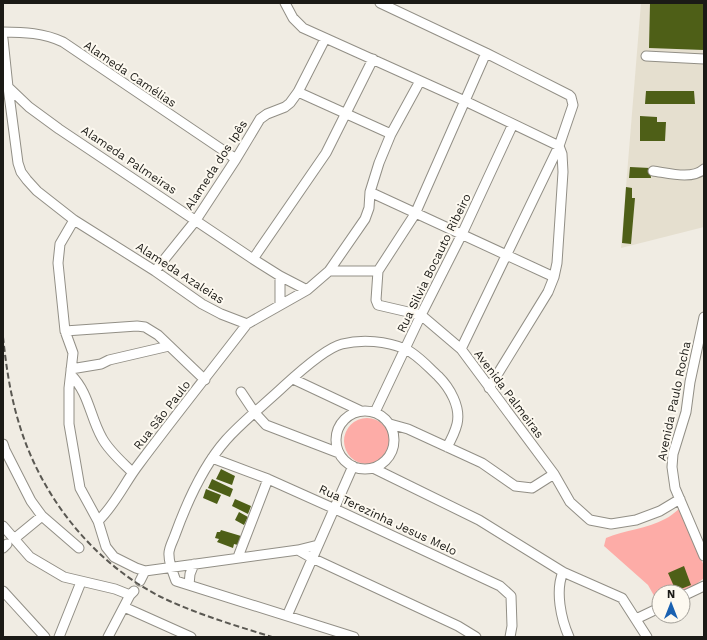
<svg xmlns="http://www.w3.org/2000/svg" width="707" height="640" viewBox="0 0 707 640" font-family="'Work Sans',sans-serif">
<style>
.built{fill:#e5dfcf}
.green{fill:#fdaca7}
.building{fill:#4e5f17}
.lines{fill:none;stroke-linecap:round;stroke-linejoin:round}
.minor-casing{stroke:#928f86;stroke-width:11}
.minor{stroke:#fff;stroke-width:9}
.rail{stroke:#5a5852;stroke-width:2;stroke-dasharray:6 3;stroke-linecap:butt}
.labels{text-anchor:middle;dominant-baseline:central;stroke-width:4;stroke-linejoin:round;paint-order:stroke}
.street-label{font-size:12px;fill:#1b1a16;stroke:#fdf9f0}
</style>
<rect width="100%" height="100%" fill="#f0ece3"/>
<path class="built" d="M641,3H704V227L621,248Z"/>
<path class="green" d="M344 441a23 23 0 1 1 46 0a23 23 0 1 1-46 0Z
M680,508L704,566V578C686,593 681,592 659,592V600L657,601L648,585L604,546L606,538C625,530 647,529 665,519C670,517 675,512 680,508Z"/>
<path class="building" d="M650,3H704V50L649,48Z
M646,91H694L695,104H645Z
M640,116L657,117V122H666L665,141H640Z
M630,167L650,168L651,178H629Z
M626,187L632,188V198H635L631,244L622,243Z
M221,469L235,476L232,485L216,479Z
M212,479L233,489L230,497L208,488Z
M206,489L221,495L217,504L203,498Z
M235,499L251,506L248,514L232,506Z
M239,512L248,517L244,525L235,520Z
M221,530L241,536L238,545L234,544L233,548L217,542L219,539L215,538L217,532H220Z
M684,566L691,585L676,591L668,573Z"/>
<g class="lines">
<defs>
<path id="minor" d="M285,3L293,18L303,28L465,101L559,146L562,154L563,172L557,263L554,277L548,292L489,388
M380,3L486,53L569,95L571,97L573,105L559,146L461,349
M3,32C24,32 44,33 63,42L236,159
M3,39L8,87L29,107L59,129L253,259L280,276L307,290
M646,56L704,59
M8,87L18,163L21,172L27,180L37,191L74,220L155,271L202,304L221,314L247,324L307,290L329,271L365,219L369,208L370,192L379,163L391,134L420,81
M298,92L391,134
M653,171C668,173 692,180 704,169
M370,192L554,277
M74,220L60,244L58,263L65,331L73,353L69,388V424L80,488L98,521L106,547L114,557L136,568L145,571L298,550L318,545
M253,259L326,153L373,59
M155,271L196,220L236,159L260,119L267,114L285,107L290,103L298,92L325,39
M329,271H378L376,300L378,305L421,315L461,349L554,474L570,502L590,520L611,524L636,520L660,511L680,499
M378,271L415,214L486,53
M280,305V276
M704,317L690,382L686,412L673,454L672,467L675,488L704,556
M65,331L137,326L145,327L158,335L205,380
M71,369L101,364L109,360L169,346
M71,375C89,393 90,417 102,438C109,451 122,462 132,472
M293,379L361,411
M241,392L255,413L266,425L339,453
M336 440a29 29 0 1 1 58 0a29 29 0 1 1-58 0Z
M375,412L421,315L462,234L513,124
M390,424L408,429L482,463L515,486L532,488L554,474
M3,444L5,450L31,501L42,516L79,548
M212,458L268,479L335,509L500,586L511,596L512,626L510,637
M373,468L479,520L563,572L622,598L647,637
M98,521C115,505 125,482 139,464C174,417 211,371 247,324
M3,526L30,557L64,577L115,589L130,595
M14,539L42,516
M3,548L7,544
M298,550L312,558L458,626L476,637
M238,557L268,479
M563,572C555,591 561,619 569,637
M140,581L145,571
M189,585L190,574L194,564
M3,591L45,637
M683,596L704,586
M124,607L191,637
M287,616L353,466
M636,619L659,608
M59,637L81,582
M108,637L130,595L134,591
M354,637L176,581C173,573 169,564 169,555C168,549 173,541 175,535C187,502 203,466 226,440C244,420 265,404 284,386C297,374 326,348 342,344C362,339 387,341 405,349C417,354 428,367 438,376C450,388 461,407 457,424C455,432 451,440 447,447"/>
</defs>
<use href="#minor" class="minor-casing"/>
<use href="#minor" class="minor"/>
<path class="rail" d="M3,337C6,365 10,393 18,420C39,494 92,562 161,597C196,614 234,625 272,637"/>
</g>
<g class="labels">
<g class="street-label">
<text transform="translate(130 74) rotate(34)">Alameda Camélias</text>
<text transform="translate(129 160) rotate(34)">Alameda Palmeiras</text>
<text transform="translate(216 165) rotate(-57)">Alameda dos Ipês</text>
<text transform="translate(434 263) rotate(-64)">Rua Silvia Bocauto Ribeiro</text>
<text transform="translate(180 273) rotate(33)">Alameda Azaleias</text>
<text transform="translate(509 394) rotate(53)">Avenida Palmeiras</text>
<text transform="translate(674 401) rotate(-78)">Avenida Paulo Rocha</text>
<text transform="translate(162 415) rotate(-52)">Rua São Paulo</text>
<text transform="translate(388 520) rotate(25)">Rua Terezinha Jesus Melo</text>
</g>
</g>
<rect width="707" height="640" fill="none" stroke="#1b1a16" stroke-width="8"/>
<g transform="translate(671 604)"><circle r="19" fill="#fdf9f0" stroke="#a3a099"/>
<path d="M0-3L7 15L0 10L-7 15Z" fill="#1a61b1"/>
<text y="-6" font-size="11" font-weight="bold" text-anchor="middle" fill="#1b1a16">N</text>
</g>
</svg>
